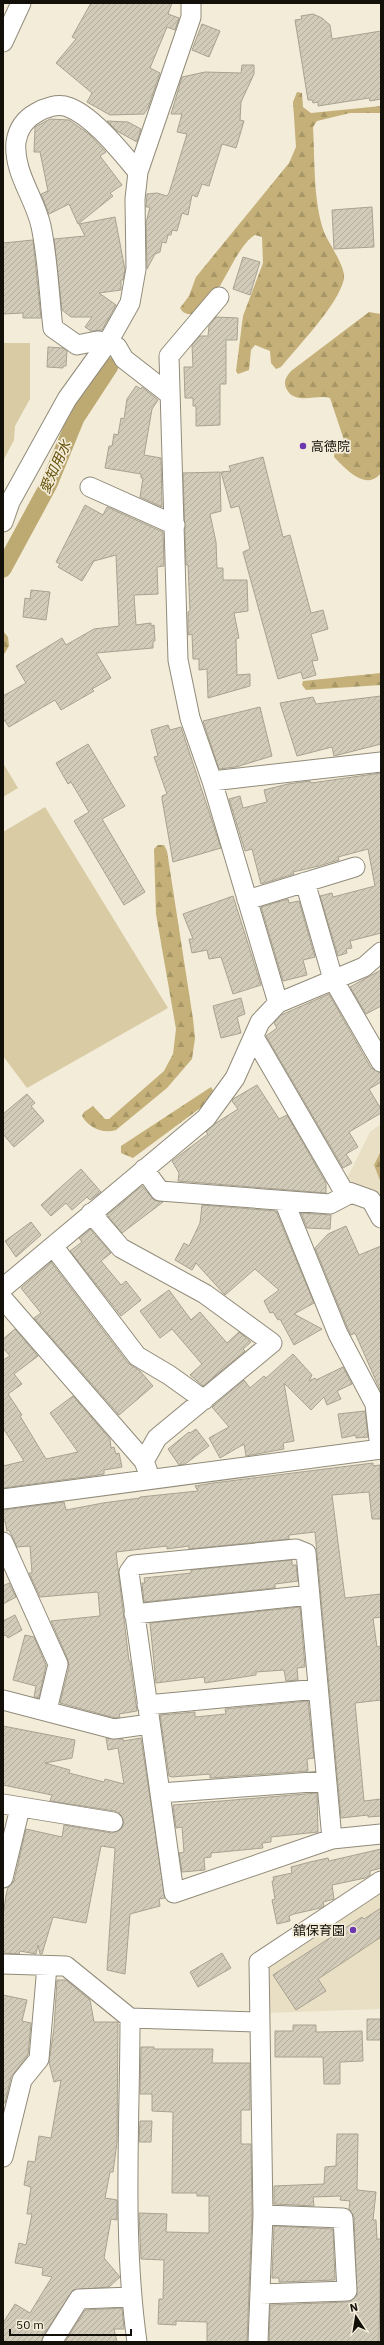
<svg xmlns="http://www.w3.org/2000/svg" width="384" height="2345" viewBox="0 0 384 2345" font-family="'IBM Plex Sans','Noto Sans JP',sans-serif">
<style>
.built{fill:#e9dfc5}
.forest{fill:url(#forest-firs)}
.pitch{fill:#d9cba4}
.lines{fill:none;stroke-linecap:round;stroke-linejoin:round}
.canal{stroke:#bda972;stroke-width:17}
.building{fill:url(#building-hatch);stroke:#a9a290}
.street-casing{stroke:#918b7a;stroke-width:21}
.street{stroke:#fff;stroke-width:19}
.poi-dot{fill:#6d38af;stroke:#f3ecd9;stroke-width:1.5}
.labels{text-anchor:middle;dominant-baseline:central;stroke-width:3.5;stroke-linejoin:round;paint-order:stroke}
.poi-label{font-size:13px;fill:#121009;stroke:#f3ecd9;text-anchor:start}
.water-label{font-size:14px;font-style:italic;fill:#634e07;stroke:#f3ecd9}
</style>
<defs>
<pattern id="forest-firs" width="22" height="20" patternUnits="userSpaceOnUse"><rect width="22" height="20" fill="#c4b078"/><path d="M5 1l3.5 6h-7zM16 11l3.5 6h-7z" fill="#a79666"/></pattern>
<pattern id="building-hatch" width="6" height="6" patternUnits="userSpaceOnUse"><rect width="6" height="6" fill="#d2cbb9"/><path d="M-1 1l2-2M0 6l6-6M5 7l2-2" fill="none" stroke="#b3ad9e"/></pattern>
</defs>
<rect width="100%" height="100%" fill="#f3ecd9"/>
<path class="built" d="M381,1124V1202L377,1194L346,1180L370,1132Z
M381,1893V2009L265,2013L268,1967Z"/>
<path class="forest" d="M297,92L302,93L303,107L311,113L381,106V113H350L317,121L313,127C315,161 313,200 324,232C329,244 346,267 344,279C338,305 299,345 281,367L276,369L271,363L270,351L255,345L251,350L249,370L238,374L236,371L243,316L263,263L262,237L255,235C233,247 215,314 192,314C189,315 185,313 183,312L180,308L189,296L196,277L289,163L296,147L293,102Z
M369,312L381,314V473C366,492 346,469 334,457L335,449L344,440L330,398C317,394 294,406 286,388C283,381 287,376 291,371Z
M3,631L8,637L9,646L3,656Z
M381,673V685L306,690L302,685L303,681Z
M158,845H164L167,851L193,1019L195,1038L192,1059L167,1088L116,1130C103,1134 89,1128 82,1116L84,1112L93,1106L105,1119H109L164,1071L173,1054L176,1029L156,914L154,849Z
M211,1087L214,1092L207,1103L133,1158L121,1153V1146Z
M381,1151V1183L374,1165Z"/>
<path class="pitch" d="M3,343H30V399L15,426L14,440L3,461Z
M3,763L18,788L3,797Z
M45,807L168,1008L27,1088L3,1056V832Z"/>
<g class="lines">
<path class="canal" d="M3,569L49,484L76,418L110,366"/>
</g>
<path class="building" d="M91,3H172L168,14L179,18L175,30L167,27L150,68L160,73L148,108L144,114L110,115L87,102L92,93L56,63L76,39L72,37Z
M313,14L322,18L330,25L332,39L381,31V99L370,101L369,98L318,106V102L313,103L312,100H308L295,20L302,19L301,16Z
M202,24L220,31L209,57L192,50Z
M242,65H254V74L241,102L240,120L244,121L236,148L222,144L209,186L202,184L197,197L192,195L188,215L182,213L177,231L172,230L171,235H168L166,243L162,242L160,252L155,254L147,269L146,223L150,207H146L147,194L157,193L167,196L169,193L187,134L177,132L182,114H171L182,77L205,72L241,73Z
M50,119L69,120L89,134L106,152L100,156L122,185L110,193L113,196L78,224L69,204L49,214L41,194L48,191L40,152H34L35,127Z
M107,121L128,122L141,129L137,142L117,131Z
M372,207L374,247L334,249L332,210Z
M115,217L125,270L123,280H121V290L99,293L116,305L102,330L91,331L85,327L92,317H71L62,310L54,239L85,236L79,224Z
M33,240L41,318H23V313L3,314V243Z
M243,257L260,262L250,295L233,289Z
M216,317L238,318L237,340H226V384H220V425L196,426V406H193V398H185L184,367H193L192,345L200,336H208L209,326Z
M48,347L63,348L67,351L66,366H63V368L47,367Z
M136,386L141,389L142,387L158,400L152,409L144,455L161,458L162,507L140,497L143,478H141V474L105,468L109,446H112L114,434L118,435L121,418L124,419L127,399Z
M263,457L283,537L290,535L311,613L323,610L328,629L311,634L318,660L312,661L316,675L303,679L301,672L278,679L243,552L250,549L239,506L231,508L221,472L231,471L229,466Z
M220,472L221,511L210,514L216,542L217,568H223V580H247L248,611L234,613L239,638L236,639L237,675L250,674V686L208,698L207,669L199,670V659H193L192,634L188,635V612L190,611L188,565H186L183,473Z
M85,505L103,515L107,507L163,532L164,566L157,567L158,594L134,595L136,625L151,623V626L154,625L155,641H153V648L96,653L111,678L92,689L94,691L61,710L55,700L9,727L3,718V696L26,683L16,666L62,638L66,645L94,629L119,626L116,555L94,561L82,581L58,567L60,564L56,562Z
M31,590L50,592L46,620L23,617L25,598L30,599Z
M381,696V744L334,756L332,747L297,756L280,703L313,697L316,704Z
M260,707L272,756L236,767L219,769L203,721Z
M168,725L170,730L181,727L221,848L173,862L162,799V796L167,794L154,757L158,756L151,730Z
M88,744L125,806L102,819L145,892L124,905L74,821L89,812L71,782L68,784L56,763Z
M381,773V933L350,941L352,948L346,949L347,953L338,956L320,896L332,893L333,897L375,886L368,849L338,857L339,860L319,866L293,872L294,874L261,884L252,849L245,851L229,799L240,796L243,808L267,802L264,790L288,784L310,781L311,783Z
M233,896L261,985L233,994L221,957L209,959L207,950L192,953L189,939H193L183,914Z
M288,899L289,903L299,901L315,957L303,960L307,975L283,981L261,907Z
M381,970V1006L366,1014L350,987Z
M329,994L371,1068L381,1073V1082L369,1089L381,1109V1113L349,1132L358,1147L346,1154L352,1163L343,1168L266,1036L277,1028L274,1023L281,1015Z
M241,998L245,1014L237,1017L241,1033L221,1038L213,1006Z
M257,1085L279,1119L287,1115L326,1183V1193L178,1181L179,1173L172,1161L208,1134L206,1132L216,1123L238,1109L232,1101L233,1099Z
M27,1094L35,1103L31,1106L44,1121L14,1147L3,1134V1114Z
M81,1169L101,1192L90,1200L87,1197L72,1210L66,1203L51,1216L41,1205Z
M142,1186L154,1200L163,1202L122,1233L107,1215Z
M202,1205L276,1211L314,1303L294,1314L322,1329L294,1345L280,1319L278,1320L273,1312L270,1313L264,1301L279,1290L255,1269L225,1295L196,1263L192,1270L175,1260L184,1243L189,1246L200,1223Z
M301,1213L331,1215L330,1229L307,1228Z
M31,1222L41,1235L16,1257L5,1241Z
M346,1226L359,1255L381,1246V1392L355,1333L351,1335L348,1329L315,1248L328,1234Z
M90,1229L111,1253L101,1261L121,1285L126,1281L141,1300L121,1316L70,1251L82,1242L79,1238Z
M51,1262L128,1363L140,1371L153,1386L119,1415L34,1318L41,1313L21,1288Z
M169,1290L191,1320L200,1312L227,1343L239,1332L251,1342L243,1349L245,1351L203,1386L190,1375L202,1364L172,1329L160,1338L140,1311Z
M15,1329L38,1356L14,1374L22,1384L8,1394L22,1415L20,1416L46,1459L78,1452L50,1413L73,1396L110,1439L111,1448L114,1447L116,1454L119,1453L122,1467L104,1470V1474L92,1476L3,1488V1466L24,1461L3,1428V1360L10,1356L3,1348V1339Z
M293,1354L312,1375L309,1381L315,1378L316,1380L343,1367L352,1384L337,1391L341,1399L327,1405L324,1397L311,1410L284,1383L294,1441L283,1443L284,1449L246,1456L244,1444L220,1458L209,1438L229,1427L212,1407L244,1380L250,1388L264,1376L266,1378Z
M365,1411L368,1437L356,1438V1435L342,1438L338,1414Z
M196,1429L209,1446L185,1464L179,1465L168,1449L189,1432L190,1433Z
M373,1463V1466L380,1465L381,1519H372L369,1492L332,1495L345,1598L381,1594V1617L373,1618L377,1647L381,1646V1700L355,1703L364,1801L381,1799V1816L368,1817V1815L341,1818L315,1532L289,1535V1539L189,1549V1546L167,1549V1546L116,1552L129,1661H130L137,1711L119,1714L120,1717L115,1718L60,1703L69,1667L68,1660L51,1621L100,1616L98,1592L40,1597L29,1573H32L30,1546L17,1547L9,1530L7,1531L5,1521L3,1522V1510L64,1502L66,1510L103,1503L140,1498V1497L198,1491L195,1486L213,1483Z
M292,1560V1565H296L298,1581L275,1584V1588L144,1602L142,1583H145L144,1578L191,1573V1570Z
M9,1583L16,1597L3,1604V1586Z
M300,1607L305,1667L297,1668L298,1680L286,1681L284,1670L256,1672V1675L205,1683L204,1677L156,1683L150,1623Z
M15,1615L22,1630L8,1638L6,1635L3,1636V1621Z
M25,1635L34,1637L46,1665L39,1698L34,1697L36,1686L13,1680Z
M308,1701L314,1758L307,1759L308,1771L210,1778V1774L172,1777L169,1776L160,1715L195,1712V1717L226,1714L225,1709Z
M3,1726L75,1740L72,1758L45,1763L70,1770L69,1773L104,1782L105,1779L124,1784L118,1748L108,1750L106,1738L123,1739V1741L141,1738L165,1898L159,1899L160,1906L130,1914L125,1974L107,1970L115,1848L101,1846L86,1923L53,1917L42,1954H40L38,1945L36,1954L20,1951L19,1954L3,1953V1916L6,1895L8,1887L14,1881L26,1829L62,1837L64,1825L112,1833L121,1829L124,1823L120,1814L115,1811L50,1801L52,1795L3,1785Z
M317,1793L318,1832L271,1837V1842L262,1843L263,1848L211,1853V1857L204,1858L205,1870L182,1872L179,1853L184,1852L182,1827L176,1828L173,1805Z
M381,1849V1868L370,1871V1875L365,1878L332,1885L334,1899L323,1902L324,1906L320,1908L294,1914L289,1916L290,1921L277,1924L272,1900L275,1899L272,1881H274L273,1877L292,1873L291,1867L310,1862L328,1858L329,1861Z
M381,1908V1937L318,1979L326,1991L296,2010L273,1975L362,1917L364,1919Z
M222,1953L231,1968L198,1987L190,1972Z
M57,1980H66L90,2000L94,2022H118L117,2142L113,2172H110L105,2198L117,2200V2220L111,2219L104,2258L120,2277L109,2287L73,2290L43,2336L41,2342H3V2323L15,2304L30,2313L52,2277L42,2275L43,2268L15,2263L19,2243L26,2245L32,2214H27L31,2187L24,2185L28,2161L35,2162L39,2136L51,2138L61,2080L54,2082L49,2062L54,2028Z
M3,1995L27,2000L22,2021L31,2023L28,2055L11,2077L5,2103H3Z
M367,2019H381V2040H367Z
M293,2025H316V2032L362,2031L363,2061L340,2062V2084H324L323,2057H275V2031H293Z
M141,2047H154V2049H213L212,2063H250V2110H241V2144H251L252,2215L247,2342H207V2322L176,2321V2325L158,2324L159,2299H163L164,2260L141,2259L139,2213L167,2214L166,2232L209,2233V2196H197V2193H172L173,2112L152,2111V2094H140Z
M140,2121H152L151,2142H139Z
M337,2134H358L357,2190L376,2192L373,2220H376L377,2239H381L379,2342H269L270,2305L347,2302L357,2296L354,2217L349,2209L350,2201L340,2200L341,2196L313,2197L314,2206L274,2204V2186L324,2184L325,2167L336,2166Z
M274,2226L333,2229L335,2280L279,2282V2278H272Z
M122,2308L124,2329H114L117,2342H65L85,2310Z"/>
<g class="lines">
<defs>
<path id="street" d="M3,42L21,3
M138,172C121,152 93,116 68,107C58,103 44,108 36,113C25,119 18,129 16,142C13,172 35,198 41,226C48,259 49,295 53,328L77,345L97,341L108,342L117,347L124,359L169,394
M219,297L169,356L178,660L190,718L212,781L278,1003
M90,487L175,525
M3,522L10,502L67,399L108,342L130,303L136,269L135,199L138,172L191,17V3
M212,781L381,762
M305,882L333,979L381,1062
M247,900L355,867
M254,1037L343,1190L371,1200L381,1218
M144,1169L160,1191L330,1204L351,1193
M284,1201L338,1334L375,1404L380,1449
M91,1213L121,1248L205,1294L272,1343L157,1438L144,1461
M53,1246L137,1356L169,1375L204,1400
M3,1288L206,1118L235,1078L260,1022L278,1003L364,967L381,952
M3,1299L144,1461L148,1472
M3,1499L381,1449
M3,1542L58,1664L47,1710
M134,1614L310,1595
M3,1700L114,1729L150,1724
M147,1705L318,1689
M160,1793L326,1781
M3,1804L113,1822
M332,1839L306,1553L296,1549L134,1565L129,1572L174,1893L332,1839L381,1834
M3,1878L20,1808
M3,1964L66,1966L130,2018L258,2022
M130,2018C130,2125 122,2235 137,2342
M3,2157L22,2080L39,2059L47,1966
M260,2294L347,2291L343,2218L263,2215
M52,2342L79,2299L131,2297
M258,2342L263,2215L259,1962L381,1881"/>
</defs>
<use href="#street" class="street-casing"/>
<use href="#street" class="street"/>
</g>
<g class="poi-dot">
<circle cx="303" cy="446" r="4"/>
<circle cx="353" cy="1930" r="4"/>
</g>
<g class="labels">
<g class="poi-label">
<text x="311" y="446">高徳院</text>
<text x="345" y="1930" text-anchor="end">舘保育園</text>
</g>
<g class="water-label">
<text transform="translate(55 467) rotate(-66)">愛知用水</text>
</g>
</g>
<rect width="384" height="2345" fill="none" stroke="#121009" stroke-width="8"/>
<g transform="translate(356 2317) rotate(348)" stroke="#f3ecd9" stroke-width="3" paint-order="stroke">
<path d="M0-3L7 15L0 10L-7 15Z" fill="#121009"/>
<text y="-6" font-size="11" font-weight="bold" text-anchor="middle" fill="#121009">N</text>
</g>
<path d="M10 2329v6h121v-6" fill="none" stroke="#121009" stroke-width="2"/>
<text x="16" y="2329" font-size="12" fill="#121009" stroke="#f3ecd9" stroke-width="3" paint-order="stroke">50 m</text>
</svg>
